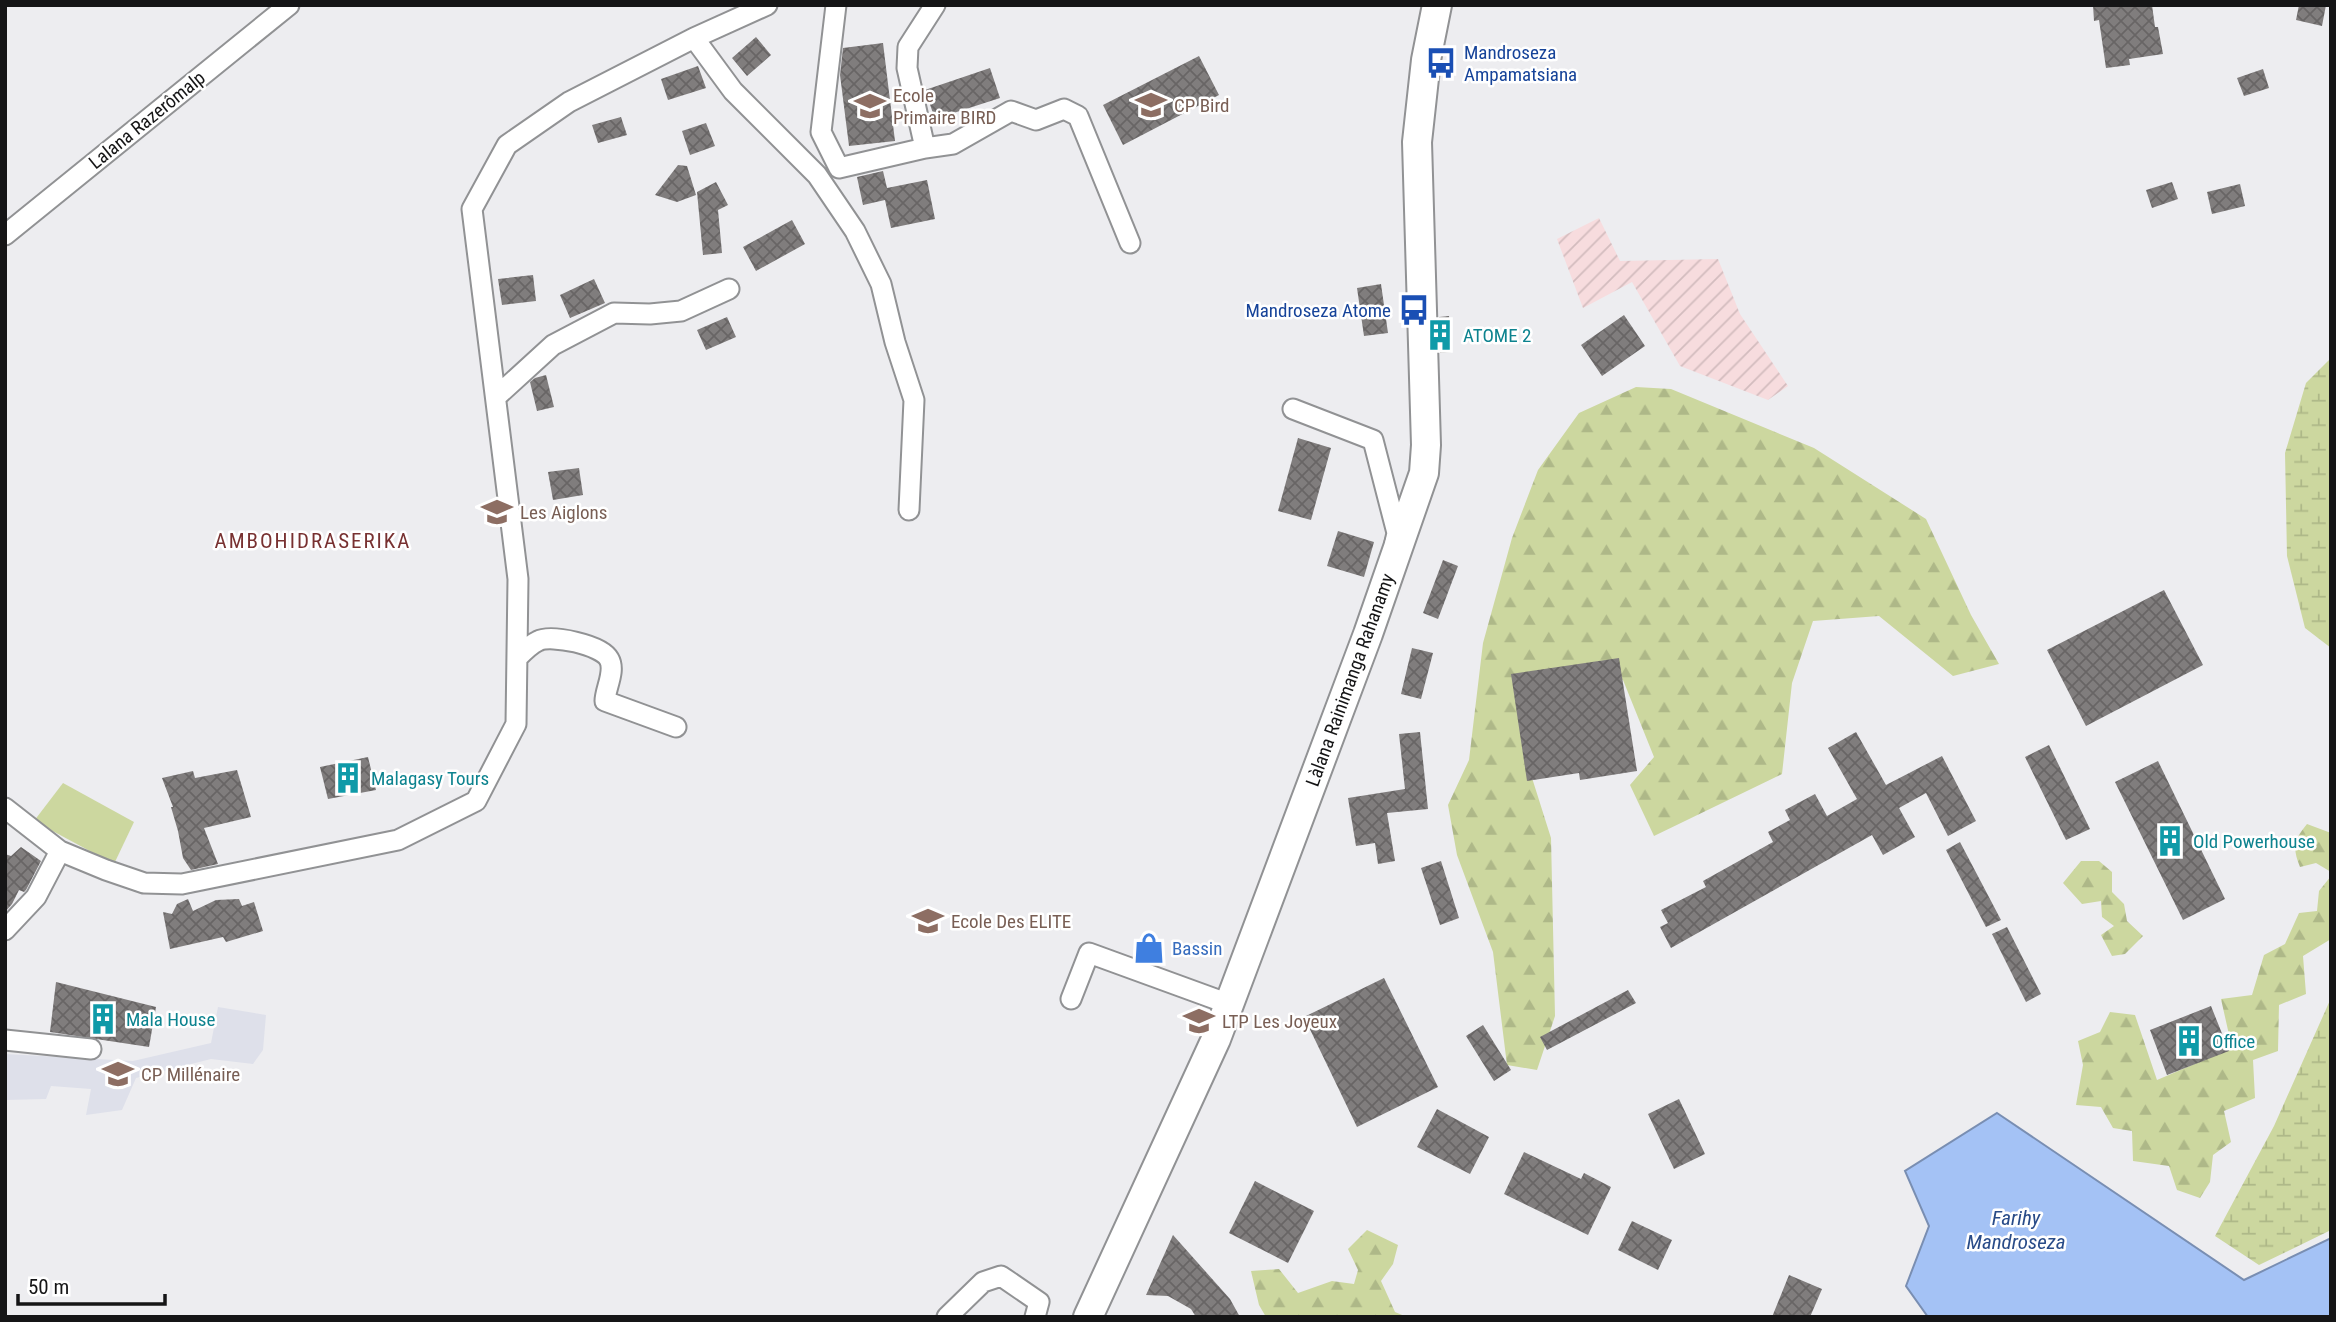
<svg xmlns="http://www.w3.org/2000/svg" width="2336" height="1322" viewBox="0 0 2336 1322" font-family="'Roboto Condensed',sans-serif">
<style>
.built{fill:#dee0ea}
.industrial{fill:url(#industrial-furrows)}
.grass{fill:#ccd79f}
.forest{fill:url(#forest-firs)}
.wetland{fill:url(#wetland-marsh)}
.water{fill:#a4c2f5;stroke:#798eb2;stroke-width:2}
.building{fill:url(#building-cross-hatch)}
.lines{fill:none;stroke-linecap:round;stroke-linejoin:round}
.street-casing{stroke:#919294;stroke-width:23}
.secondary-casing{stroke:#919294;stroke-width:32}
.street{stroke:#fff;stroke-width:19}
.secondary{stroke:#fff;stroke-width:28}
.labels{text-anchor:middle;dominant-baseline:central;stroke-width:5;stroke-linejoin:round;paint-order:stroke}
.transit-label{font-size:19px;fill:#164399;stroke:#fff;text-anchor:start}
.education-label{font-size:19px;fill:#785e54;stroke:#fff;text-anchor:start}
.street-label{font-size:19px;fill:#151516;stroke:#fff}
.culture-label{font-size:19px;fill:#0d838f;stroke:#fff;text-anchor:start}
.shop-label{font-size:19px;fill:#366cbe;stroke:#fff;text-anchor:start}
.neighbourhood-label{font-size:21px;letter-spacing:2px;fill:#783131;stroke:#fff}
.water-label{font-size:21px;font-style:italic;fill:#284b88;stroke:#fff}
</style>
<defs>
<pattern id="industrial-furrows" width="10" height="10" patternUnits="userSpaceOnUse" patternTransform="scale(1.75)"><rect width="10" height="10" fill="#f7dcde"/><path d="M-1 1l2-2M0 10L10 0M9 11l2-2" fill="none" stroke="#d3bcbe"/></pattern>
<pattern id="forest-firs" width="22" height="20" patternUnits="userSpaceOnUse" patternTransform="scale(1.75)"><rect width="22" height="20" fill="#ccd79f"/><path d="M5 1l3.5 6h-7zM16 11l3.5 6h-7z" fill="#aeb888"/></pattern>
<pattern id="wetland-marsh" width="20" height="14" patternUnits="userSpaceOnUse" patternTransform="scale(1.75)"><rect width="20" height="14" fill="#ccd79f"/><path d="M1 5h8M5 5V1M11 12h8M15 12V8" fill="none" stroke="#aeb888"/></pattern>
<pattern id="building-cross-hatch" width="8" height="8" patternUnits="userSpaceOnUse" patternTransform="scale(1.75)"><rect width="8" height="8" fill="#807d7d"/><path d="M0 0l8 8M0 8l8-8" fill="none" stroke="#686565"/></pattern>
</defs>
<rect width="100%" height="100%" fill="#ededf0"/>
<path class="built" d="M218,1007L266,1015L263,1050L253,1064L211,1059L136,1078L122,1110L86,1115L91,1089L51,1086L46,1099L5,1100V1054L133,1061L211,1043Z"/>
<path class="industrial" d="M1599,218L1620,261L1718,259L1740,314L1788,386L1768,400L1680,366L1632,282L1583,308L1557,239Z"/>
<path class="grass" d="M63,783L134,822L114,864L34,821Z"/>
<path class="forest" d="M1636,387L1671,389L1814,448L1926,519L1971,615L1999,664L1953,676L1879,616L1813,621L1792,683L1782,774L1654,836L1630,785L1654,757L1623,680L1577,673L1527,762L1551,838L1555,1016L1537,1070L1507,1065L1493,952L1457,855L1448,805L1469,760L1483,643L1512,538L1538,470L1579,413Z
M2307,824L2331,833V872L2316,863L2300,867C2292,847 2294,840 2307,824Z
M2081,861H2099L2112,872V892L2124,904L2127,921L2143,936L2125,954L2112,956L2101,935L2114,926L2102,917L2101,901L2082,904L2063,883Z
M2331,876V939L2303,956L2306,994L2279,1005L2278,1051L2253,1060L2255,1098L2224,1111L2231,1142L2213,1155L2210,1182L2200,1198L2177,1190L2169,1166L2133,1161L2132,1131L2113,1128L2101,1107L2076,1105L2083,1065L2078,1041L2100,1032L2110,1012L2135,1015L2157,1080L2232,1048L2221,999L2252,995L2264,955L2285,944L2299,913L2317,911L2319,891Z
M1367,1230L1398,1245L1393,1264L1381,1281L1395,1312L1407,1317H1266L1259,1305L1251,1271L1279,1269L1298,1293L1332,1281L1354,1284L1358,1270L1348,1249Z"/>
<path class="wetland" d="M2331,358V648L2305,628L2287,556L2285,453L2306,383Z
M2331,998V1230L2259,1265L2215,1236L2274,1126Z"/>
<path class="water" d="M1997,1113L2244,1280L2331,1238V1317H1928L1906,1286L1929,1226L1905,1171Z"/>
<path class="building" d="M2093,5H2152L2155,27H2158L2163,54L2129,59L2130,65L2106,68L2099,20L2094,21Z
M2299,5H2326L2322,26L2296,20Z
M756,37L771,55L747,76L732,58Z
M883,43L895,141L849,146L840,75L843,48Z
M1199,56L1219,95L1123,145L1103,105Z
M698,66L706,88L668,100L661,79Z
M990,68L1000,98L935,119L925,90Z
M2263,69L2269,88L2244,96L2237,78Z
M621,117L627,135L598,143L592,125Z
M706,123L715,146L690,155L682,131Z
M678,165L687,166L696,195L677,202L655,195Z
M883,171L887,188L927,180L935,219L891,228L885,200L863,205L857,177Z
M716,182L728,205L718,210L722,253L703,255L697,192Z
M2172,182L2178,199L2152,208L2146,190Z
M2240,184L2245,206L2212,214L2207,192Z
M792,220L805,244L756,271L743,247Z
M533,275L536,301L502,305L498,279Z
M594,279L605,303L570,318L560,295Z
M1381,284L1388,333L1364,336L1357,288Z
M1624,315L1645,346L1602,376L1581,345Z
M1449,316L1452,352L1440,353L1439,317Z
M727,317L736,337L706,350L697,330Z
M546,375L554,407L537,411L530,382L535,378Z
M1298,438L1331,448L1311,520L1278,511Z
M579,468L583,495L553,500L548,472Z
M1338,531L1374,542L1364,577L1327,566Z
M1443,560L1458,566L1438,619L1423,613Z
M2164,590L2203,665L2086,726L2047,650Z
M1412,648L1433,653L1421,699L1401,694Z
M1619,658L1637,771L1580,780L1579,773L1527,781L1511,674Z
M1420,732L1428,809L1387,813L1395,861L1378,864L1375,843L1356,846L1348,798L1405,789L1399,734Z
M1856,732L1886,785L1942,756L1976,821L1948,836L1926,793L1899,808L1915,837L1883,855L1872,835L1671,948L1660,927L1668,923L1661,910L1706,887L1703,881L1773,842L1768,832L1790,820L1785,810L1815,794L1827,816L1857,799L1828,748Z
M2049,745L2090,829L2066,840L2025,757Z
M368,757L376,790L328,799L320,767Z
M2158,761L2225,899L2183,920L2115,782Z
M237,770L251,817L204,828L218,864L191,870L183,858L178,831L171,807H173L162,778L193,771L195,778Z
M1960,842L2001,920L1986,927L1946,850Z
M21,847L41,861L26,890L24,892L19,890L12,904L5,912V854L11,856Z
M1441,861L1459,918L1440,925L1421,868Z
M188,899L193,911L216,900L239,899L242,906L254,902L263,931L226,942L223,937L170,949L163,912L172,914L177,904Z
M2007,927L2041,994L2026,1002L1992,934Z
M1384,978L1438,1087L1357,1127L1304,1017Z
M56,982L156,1007L149,1047L50,1032Z
M1628,990L1636,1003L1547,1050L1540,1037Z
M2211,1006L2229,1051L2167,1075L2150,1030Z
M1483,1025L1511,1070L1494,1081L1466,1036Z
M1679,1099L1705,1154L1674,1169L1648,1114Z
M1437,1109L1489,1137L1470,1174L1417,1147Z
M1524,1152L1581,1179L1584,1173L1611,1187L1588,1235L1504,1194Z
M1255,1181L1314,1211L1288,1263L1229,1233Z
M1632,1221L1672,1240L1658,1270L1618,1250Z
M1173,1235L1230,1299L1240,1317H1196L1191,1309L1168,1296L1146,1295Z
M1789,1275L1822,1289L1810,1317H1772Z"/>
<g class="lines">
<defs>
<path id="street" d="M836,5L821,132L839,168L925,148L907,68L908,47L935,5
M694,38L733,91L817,175L855,231L881,284L895,342L914,400L909,510
M925,148L953,144L1011,111L1036,120L1064,109L1078,116L1130,243
M5,235L289,5
M496,397L553,345L614,313L650,314L681,311L729,289
M1293,409L1373,440L1397,533L1395,542
M517,658C523,652 531,644 538,641C551,634 602,645 609,659C616,671 605,689 605,701L676,727
M5,808L60,851L106,870L144,883L182,884L398,840L476,801L516,724L518,579L472,209L507,145L569,102L694,38L767,5
M5,930L36,897L60,851
M1071,999L1089,953L1229,1004
M5,1040L91,1049
M947,1317L983,1282L1001,1276L1039,1302L1035,1317"/>
<path id="secondary" d="M1088,1317L1216,1039L1368,634L1424,473L1426,445L1417,142L1426,60L1437,5"/>
</defs>
<use href="#street" class="street-casing"/>
<use href="#secondary" class="secondary-casing"/>
<use href="#street" class="street"/>
<use href="#secondary" class="secondary"/>
</g>
<defs>
<symbol id="bus-bare" viewBox="-9 -9 18 18"><path d="M-5-6H5V4H4V6H2V4H-2V6H-4V4H-5ZM-3.5-4V0h7V-4ZM-3.5 1.2v1.5H-2V1.2ZM2 1.2v1.5H3.5V1.2Z" fill="#1a4fb4" stroke="#fff" stroke-width="2.5" paint-order="stroke"/></symbol>
<symbol id="school-bare" viewBox="-9 -9 18 18"><path d="M0-5L7-2L0 1L-7-2ZM-4 1L0 2.5L4 1V4Q0 6-4 4Z" fill="#8d6e63" stroke="#fff" stroke-width="2.5" paint-order="stroke"/></symbol>
<symbol id="building-bare" viewBox="-9 -9 18 18"><path d="M-4-6H4V6H1V3H-1V6H-4ZM-2.5-4.3h1.7v1.8h-1.7ZM.8-4.3h1.7v1.8H.8ZM-2.5-1h1.7V.8h-1.7ZM.8-1h1.7V.8H.8Z" fill="#0f9aa8" stroke="#fff" stroke-width="2.5" paint-order="stroke"/></symbol>
<symbol id="shop-bare" viewBox="-9 -9 18 18"><path d="M-5-2.5h2.3a2.7 3.5 0 0 1 5.4 0H5L5.5 6h-11ZM-1.5-2.5h3a1.5 2.3 0 0 0-3 0Z" fill="#3f7fe0" stroke="#fff" stroke-width="2.5" paint-order="stroke"/></symbol>
</defs>
<g fill-rule="evenodd">
<use href="#bus-bare" x="1419" y="41" width="44" height="44"/>
<use href="#school-bare" x="1129" y="83" width="44" height="44"/>
<use href="#school-bare" x="848" y="84" width="44" height="44"/>
<use href="#bus-bare" x="1392" y="288" width="44" height="44"/>
<use href="#building-bare" x="1418" y="313" width="44" height="44"/>
<use href="#school-bare" x="475" y="490" width="44" height="44"/>
<use href="#building-bare" x="326" y="756" width="44" height="44"/>
<use href="#building-bare" x="2148" y="819" width="44" height="44"/>
<use href="#school-bare" x="906" y="899" width="44" height="44"/>
<use href="#shop-bare" x="1127" y="926" width="44" height="44"/>
<use href="#building-bare" x="81" y="997" width="44" height="44"/>
<use href="#school-bare" x="1177" y="999" width="44" height="44"/>
<use href="#building-bare" x="2167" y="1019" width="44" height="44"/>
<use href="#school-bare" x="96" y="1052" width="44" height="44"/>
</g>
<g class="labels">
<g class="transit-label">
<text x="1464" y="52">Mandroseza<tspan x="1464" dy="22">Ampamatsiana</tspan></text>
<text x="1391" y="310" text-anchor="end">Mandroseza Atome</text>
</g>
<g class="education-label">
<text x="893" y="95">Ecole<tspan x="893" dy="22">Primaire BIRD</tspan></text>
<text x="1174" y="105">CP Bird</text>
<text x="520" y="512">Les Aiglons</text>
<text x="951" y="921">Ecole Des ELITE</text>
<text x="1222" y="1021">LTP Les Joyeux</text>
<text x="141" y="1074">CP Millénaire</text>
</g>
<g class="street-label">
<text transform="translate(147 120) rotate(-39)">Lalana Razerômalp</text>
<text transform="translate(1350 680) rotate(-70)">Làlana Rainimanga Rahanamy</text>
</g>
<g class="culture-label">
<text x="1463" y="335">ATOME 2</text>
<text x="371" y="778">Malagasy Tours</text>
<text x="2193" y="841">Old Powerhouse</text>
<text x="126" y="1019">Mala House</text>
<text x="2212" y="1041">Office</text>
</g>
<g class="shop-label">
<text x="1172" y="948">Bassin</text>
</g>
<g class="neighbourhood-label">
<text x="313" y="541">AMBOHIDRASERIKA</text>
</g>
<g class="water-label">
<text x="2016" y="1218">Farihy<tspan x="2016" dy="24">Mandroseza</tspan></text>
</g>
</g>
<rect width="2336" height="1322" fill="none" stroke="#151516" stroke-width="14"/>
<path d="M18 1294v10h147v-10" fill="none" stroke="#151516" stroke-width="3.5"/>
<text x="28" y="1294" font-size="21" fill="#151516" stroke="#ffffff" stroke-width="5" paint-order="stroke">50 m</text>
</svg>
